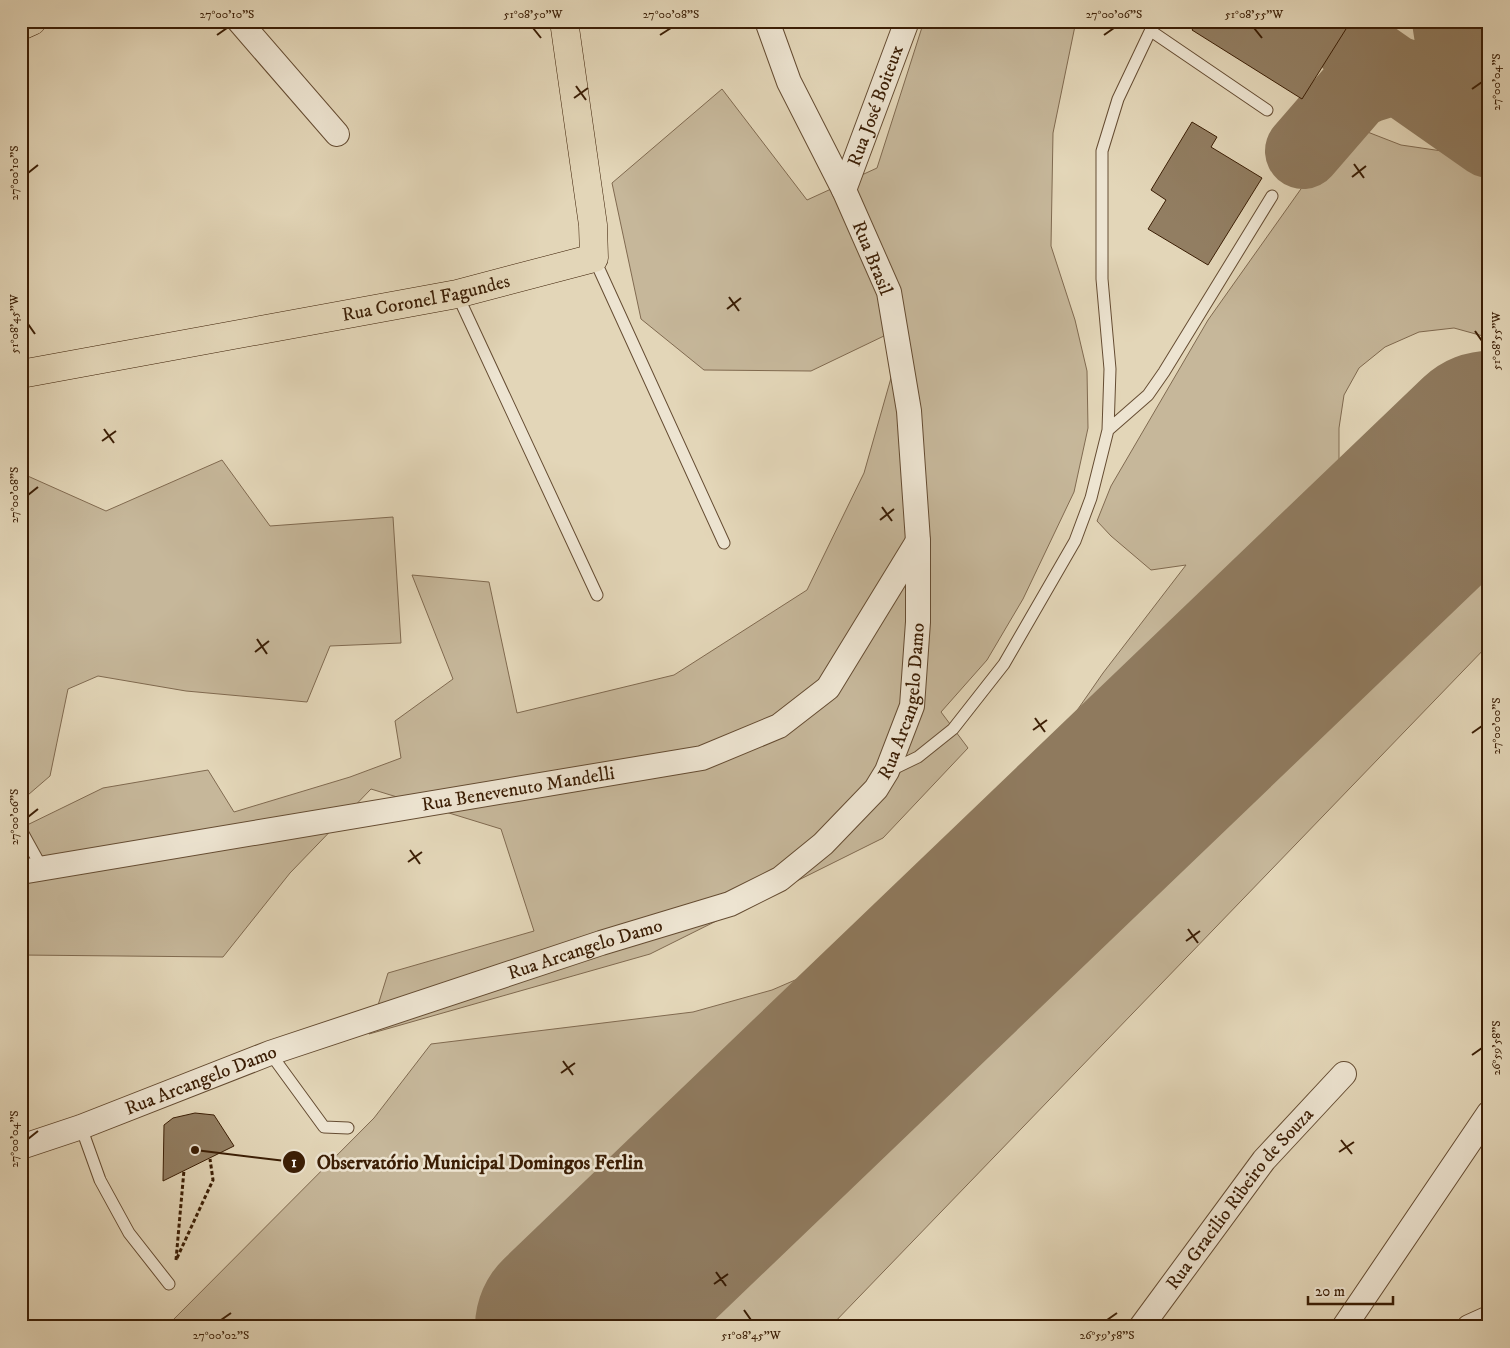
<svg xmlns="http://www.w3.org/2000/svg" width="1510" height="1348" viewBox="0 0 1510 1348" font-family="'IM FELL DW Pica',serif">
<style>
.green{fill:#c6b79a;stroke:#806a50}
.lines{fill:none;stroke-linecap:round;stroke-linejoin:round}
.taxiway{stroke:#8f7a5e;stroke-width:76}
.runway{stroke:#8f7a5e;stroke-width:190}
.building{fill:#927e62;stroke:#3b1e05}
.service-casing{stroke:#654c32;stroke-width:13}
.minor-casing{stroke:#654c32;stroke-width:26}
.primary-casing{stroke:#3b1e05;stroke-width:29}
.path{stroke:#3b1e05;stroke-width:3;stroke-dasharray:4 2.5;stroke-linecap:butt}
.service{stroke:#ede4d1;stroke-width:11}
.minor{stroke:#ede4d1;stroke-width:24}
.primary{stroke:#e3d6b8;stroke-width:28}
.ticks{fill:none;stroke:#3b1e05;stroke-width:2}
.labels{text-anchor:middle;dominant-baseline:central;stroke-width:5;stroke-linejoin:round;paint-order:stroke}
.street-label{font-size:19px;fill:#3b1e05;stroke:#ede4d1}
.leader{fill:none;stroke:#3b1e05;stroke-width:2}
.callout-dot{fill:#3b1e05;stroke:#ede4d1;stroke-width:2}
.mark-label{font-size:15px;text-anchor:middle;font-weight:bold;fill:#fff}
.callout-label{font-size:20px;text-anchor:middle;font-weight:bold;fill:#3b1e05;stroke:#ede4d1;stroke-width:5;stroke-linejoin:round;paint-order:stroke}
.neatline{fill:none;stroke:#3b1e05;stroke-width:2}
.ticks-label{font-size:12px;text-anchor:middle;fill:#3b1e05}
</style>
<rect width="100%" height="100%" fill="#e3d6b8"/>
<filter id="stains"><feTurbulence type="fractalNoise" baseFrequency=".004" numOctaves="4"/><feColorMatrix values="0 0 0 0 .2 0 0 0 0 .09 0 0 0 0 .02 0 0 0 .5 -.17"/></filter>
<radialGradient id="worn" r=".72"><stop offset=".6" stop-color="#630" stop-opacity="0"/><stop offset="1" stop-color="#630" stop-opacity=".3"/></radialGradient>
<path class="green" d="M924,21H1076L1053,133L1051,246L1075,320L1087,371L1088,428L1074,492L1023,599L987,660L941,712L968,748L883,838L650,954L369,1034L388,973L534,931L501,829L371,789L290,873L223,957L21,955V828L103,788L208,770L234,812L350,777L401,758L395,721L453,679L412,575L489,582L517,713L674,675L807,590L864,473L891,378L886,335L811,371L704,370L641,319L612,183L722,89L807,200L877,168Z
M1477,21H1489V105C1476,80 1476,48 1477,21Z
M1347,124L1401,145L1483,157L1489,162V340L1483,336L1454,328L1419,332L1385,347L1359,368L1344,395L1339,428V479L1333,516L1312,555L790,1072L518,1327H166L374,1118L431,1044L693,1012L772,990L816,971L866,931L1014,790L1053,745L1103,673L1186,565L1151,570L1111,536L1097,521L1111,486L1208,320Z
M222,460L270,526L393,517L401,643L330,646L307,702L186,691L98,676L68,689L50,776L21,801V473L106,511Z
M1489,526V644L830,1327H649Z"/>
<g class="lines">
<path class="taxiway" d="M1450,21L1460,86L1471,125
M1352,44L1489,140
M1303,151L1355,91L1368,85L1400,75"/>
<path class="runway" d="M570,1327L1489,446"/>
</g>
<path class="building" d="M1198,21H1351L1302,99L1192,30Z
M1192,122L1217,137L1211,147L1262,178L1208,265L1148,229L1166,200L1151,190Z
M195,1113L214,1115L234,1146L163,1181L164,1125L173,1118Z"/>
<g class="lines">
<defs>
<path id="service" d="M1151,31L1267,110
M594,258L724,543
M457,294L597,595
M1108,430L1148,395L1164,372L1272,196
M889,771L918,757L953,729L1004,664L1075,541L1091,498L1108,430L1110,369L1102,279V151L1118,99L1155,21
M21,830L42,868
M270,1053L324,1127L348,1128
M81,1127L100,1180L129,1233L169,1284"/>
<g id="minor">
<path d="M239,21L337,134"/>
<path id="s1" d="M844,190L907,21"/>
<path id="s2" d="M21,872L702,758L779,726L828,688L918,541"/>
<path id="s3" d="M21,1147L81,1127L270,1053L601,943L730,904L780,879L823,844L876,789L887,771L912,706L918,622V541L909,411L889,292L844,190L789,82L767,21"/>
<path id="s4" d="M1141,1327L1264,1160L1344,1074"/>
<path d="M1344,1327L1489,1113"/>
<path d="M1469,1327L1489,1318"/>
</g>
<g id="primary">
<path d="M21,26L32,21"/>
<path id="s5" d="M21,374L457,294L594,258L593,225L564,21"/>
</g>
</defs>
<use href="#service" class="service-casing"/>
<use href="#minor" class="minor-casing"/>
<use href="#primary" class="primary-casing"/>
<path class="path" d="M177,1258L213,1180L210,1159
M176,1260L184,1170"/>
<use href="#service" class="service"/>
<use href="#minor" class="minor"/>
<use href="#primary" class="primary"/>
</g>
<path class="ticks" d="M533,28L541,38M1254,28L1262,38M217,35L227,28M660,35L671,28M1104,35L1114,28M576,86L586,100M1472,89L1482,82M574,98L588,88M1354,164L1364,178M28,173L38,165M1352,177L1366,166M729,297L739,311M727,309L741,298M28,324L35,334M1475,331L1482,341M104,429L114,443M102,441L116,431M28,495L38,487M882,507L892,521M880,520L894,509M257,639L267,654M255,652L269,641M1035,718L1045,732M1033,730L1047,720M1472,733L1482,726M28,817L38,809M410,850L420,864M408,862L422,852M1188,929L1198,943M1186,941L1200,931M1472,1055L1482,1048M563,1061L573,1075M561,1073L575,1063M28,1139L38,1131M1341,1140L1352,1154M1339,1152L1354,1142M716,1272L726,1286M714,1284L728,1274M744,1310L751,1320M221,1320L231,1313M1107,1320L1117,1313"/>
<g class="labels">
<g class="street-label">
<text stroke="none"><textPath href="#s1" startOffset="90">Rua José Boiteux</textPath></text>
<text transform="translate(872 258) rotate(68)">Rua Brasil</text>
<text stroke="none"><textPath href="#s5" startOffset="412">Rua Coronel Fagundes</textPath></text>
<text stroke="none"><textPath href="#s3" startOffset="1031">Rua Arcangelo Damo</textPath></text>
<text stroke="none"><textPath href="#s2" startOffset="504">Rua Benevenuto Mandelli</textPath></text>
<text stroke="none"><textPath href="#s3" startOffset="598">Rua Arcangelo Damo</textPath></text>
<text stroke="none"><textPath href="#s3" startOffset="192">Rua Arcangelo Damo</textPath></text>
<text stroke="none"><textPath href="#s4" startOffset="162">Rua Gracilio Ribeiro de Souza</textPath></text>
</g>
</g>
<path class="leader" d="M195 1150L294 1162"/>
<g class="callout-dot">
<circle cx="195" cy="1150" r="5"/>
<circle cx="294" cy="1162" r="12"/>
</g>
<g class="mark-label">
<text x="294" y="1167">1</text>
</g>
<g class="callout-label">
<text x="480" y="1169">Observatório Municipal Domingos Ferlin</text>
</g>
<rect width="1510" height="1348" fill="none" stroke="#e3d6b8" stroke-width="55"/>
<path d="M1308 1296v8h85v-8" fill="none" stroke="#3b1e05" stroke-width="2.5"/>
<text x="1315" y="1296" font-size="15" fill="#3b1e05" stroke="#ede4d1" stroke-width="4" paint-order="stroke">20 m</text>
<rect x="28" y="28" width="1454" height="1292" class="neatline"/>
<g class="ticks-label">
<text x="227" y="18">27°00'10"S</text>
<text x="533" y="18">51°08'50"W</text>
<text x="671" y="18">27°00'08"S</text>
<text x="1114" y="18">27°00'06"S</text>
<text x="1254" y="18">51°08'55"W</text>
<text transform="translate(1496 82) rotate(-90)" y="4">27°00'04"S</text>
<text transform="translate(14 173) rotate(-90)" y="4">27°00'10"S</text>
<text transform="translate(14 324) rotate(-90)" y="4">51°08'45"W</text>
<text transform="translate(1496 341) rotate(-90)" y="4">51°08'55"W</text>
<text transform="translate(14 495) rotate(-90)" y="4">27°00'08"S</text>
<text transform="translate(1496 726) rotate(-90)" y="4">27°00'00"S</text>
<text transform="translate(14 817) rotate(-90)" y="4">27°00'06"S</text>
<text transform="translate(1496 1048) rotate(-90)" y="4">26°59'58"S</text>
<text transform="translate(14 1139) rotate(-90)" y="4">27°00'04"S</text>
<text x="221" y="1339">27°00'02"S</text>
<text x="751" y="1339">51°08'45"W</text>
<text x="1107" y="1339">26°59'58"S</text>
</g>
<rect width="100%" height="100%" filter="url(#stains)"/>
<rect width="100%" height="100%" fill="url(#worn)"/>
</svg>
